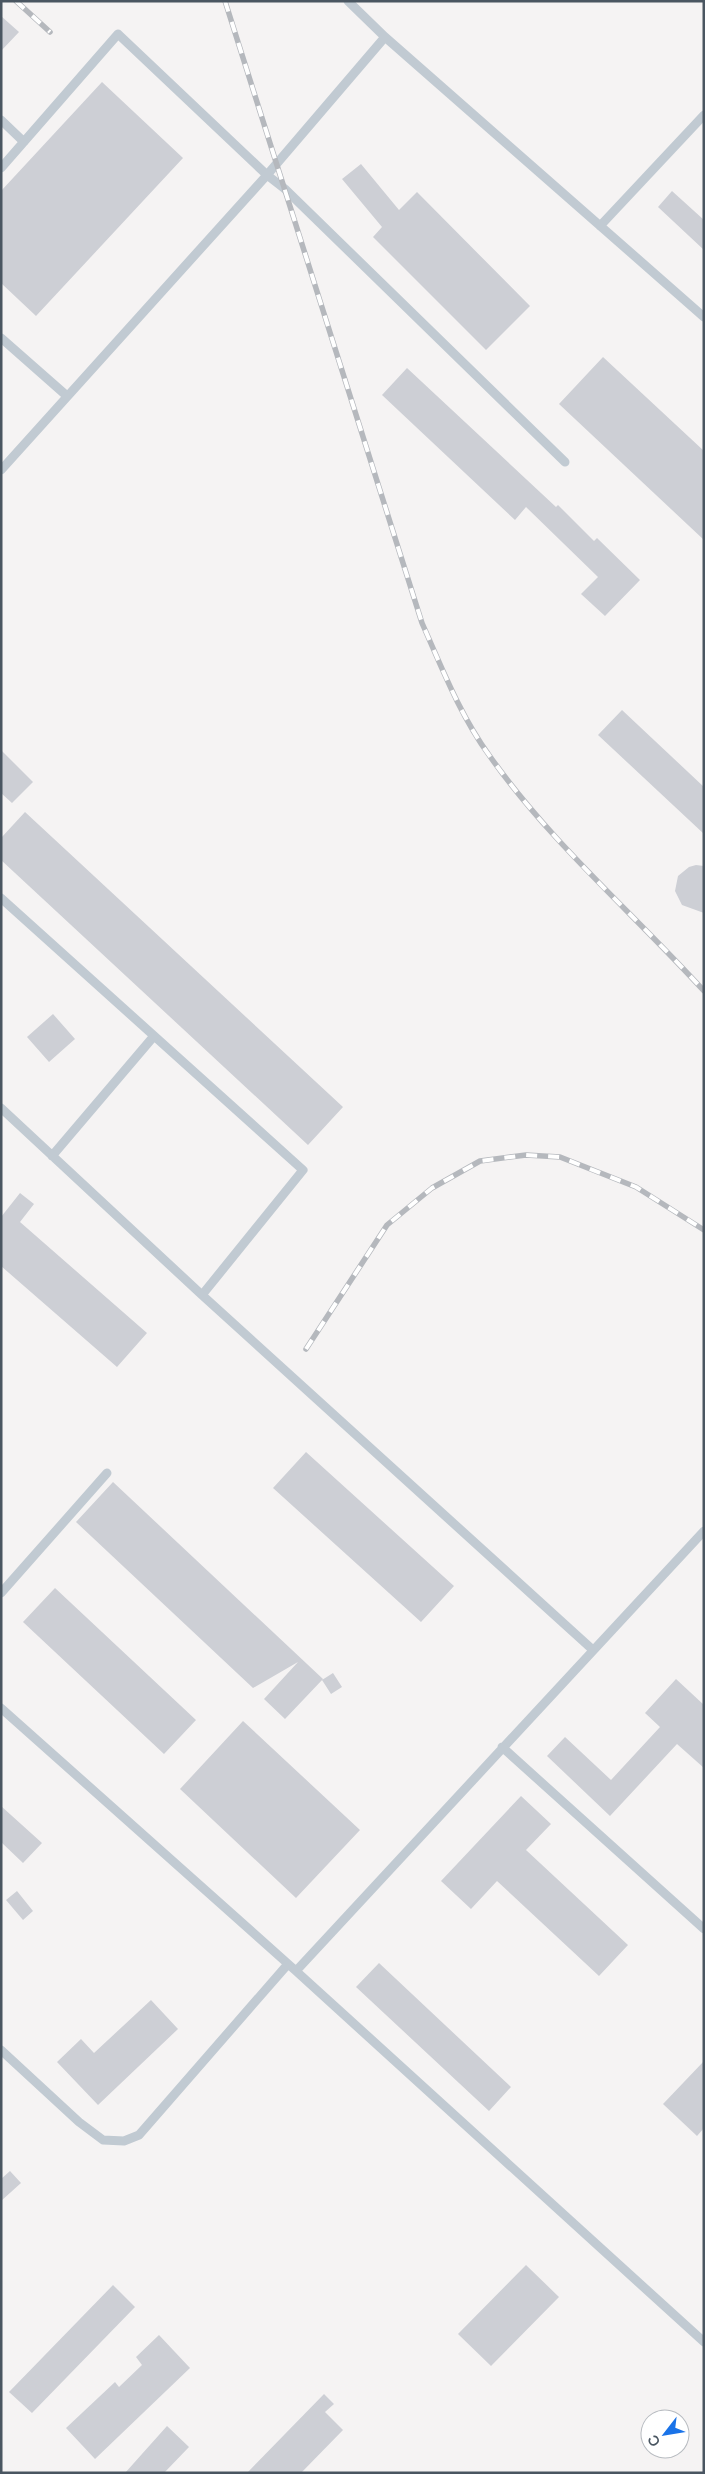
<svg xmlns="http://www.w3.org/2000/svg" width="705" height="2474" viewBox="0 0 705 2474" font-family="Manrope,sans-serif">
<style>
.building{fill:#cdcfd5}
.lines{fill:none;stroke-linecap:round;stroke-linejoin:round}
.service{stroke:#c1cad2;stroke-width:9}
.rail-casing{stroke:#b5b8bd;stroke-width:5.5}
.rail{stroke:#fff;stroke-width:4;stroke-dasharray:11;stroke-linecap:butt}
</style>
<rect width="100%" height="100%" fill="#f5f3f3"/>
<path class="building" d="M1,16L19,32L1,51Z
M102,82L183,158L36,316L1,283V191Z
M361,164L399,210L417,192L530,306L486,350L373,237L382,227L342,179Z
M672,191L704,220V250L658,207Z
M603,357L704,451V540L559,404Z
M407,368L556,507L558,505L594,541L597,538L640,580L605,616L581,594L598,577L526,507L515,520L382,395Z
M622,710L704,787V834L598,735Z
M1,750L33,782L12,803L1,793Z
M25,812L343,1107L308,1145L1,860V838Z
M696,865L704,866V913L682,905L675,891L678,876L689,867Z
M53,1014L75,1039L49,1062L27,1037Z
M20,1193L34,1204L20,1222L147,1333L117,1367L1,1266V1217Z
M306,1452L454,1586L421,1622L273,1488Z
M113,1482L323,1679L285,1719L264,1699L298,1662L253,1688L76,1522Z
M55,1588L196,1720L164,1754L23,1622Z
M333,1673L342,1687L331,1694L322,1680Z
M676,1679L704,1705V1768L677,1744L610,1816L547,1756L565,1737L611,1780L660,1727L645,1713Z
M243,1721L360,1830L296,1898L180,1789Z
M521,1796L551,1824L526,1850L628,1945L599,1976L497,1881L471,1909L441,1881Z
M1,1806L42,1843L23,1863L1,1842Z
M17,1891L33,1911L23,1920L6,1900Z
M379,1963L511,2087L489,2111L356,1987Z
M151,2000L178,2029L98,2105L57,2062L81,2039L94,2053Z
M704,2061V2128L697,2136L663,2104Z
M10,2171L21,2183L1,2201V2179Z
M526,2265L559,2297L491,2366L458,2334Z
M113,2285L135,2307L32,2413L9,2392Z
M159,2335L190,2368L95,2459L66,2428L115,2382L119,2387L142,2365L136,2357Z
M324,2394L334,2404L325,2412L343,2430L301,2473H247Z
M167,2426L189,2447L164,2473H125Z"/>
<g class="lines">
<path class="service" d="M348,1L385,37L704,317
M1,120L24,142
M1,168L118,34L267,175L285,189L565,462
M600,226L704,115
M1,338L67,396
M1,470L267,175L385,37
M1,898L303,1170L202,1295
M1,1108L202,1295L593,1650
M52,1156L154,1036
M1,1593L107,1473
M1,1708L296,1971L704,2342
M502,1747L704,1929
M296,1971L704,1531
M1,2050L79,2122L103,2140L124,2141L139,2135L288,1964"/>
<defs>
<path id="rail" d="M16,1L50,32
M225,1L422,623C442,668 460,715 489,755C550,842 633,913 704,991
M306,1349L387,1225L432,1188L480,1161L526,1155L560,1157L636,1187L704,1230"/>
</defs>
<use href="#rail" class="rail-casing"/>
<use href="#rail" class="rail"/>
</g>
<rect width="705" height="2474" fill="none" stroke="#4a5661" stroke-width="5"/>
<g transform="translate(665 2434) rotate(239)"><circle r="24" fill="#ffffff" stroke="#b7bbc0"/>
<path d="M0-4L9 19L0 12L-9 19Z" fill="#1a73e8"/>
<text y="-8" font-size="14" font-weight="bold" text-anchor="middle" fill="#4a5661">С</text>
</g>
</svg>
